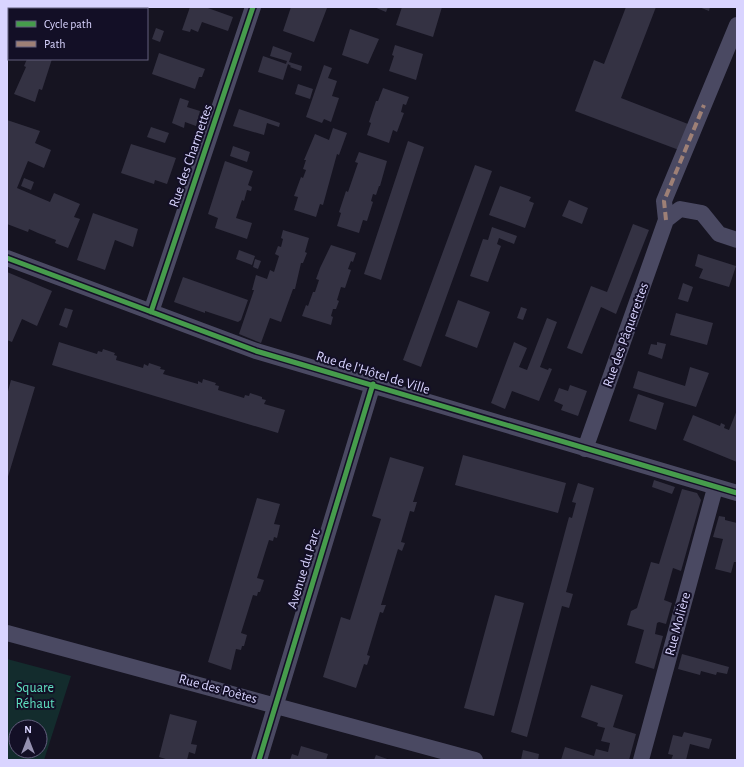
<svg xmlns="http://www.w3.org/2000/svg" width="744" height="767" viewBox="0 0 744 767" font-family="'Alegreya Sans',sans-serif">
<style>
.green{fill:#132c2d;fill-rule:evenodd}
.building{fill:#343243}
.lines{fill:none;stroke-linecap:round;stroke-linejoin:round}
.street{stroke:#4a4962;stroke-width:16}
.quiet{stroke:#9e8076;stroke-width:4;stroke-dasharray:8 4;stroke-linecap:butt}
.cycleway-casing{stroke:#130f26;stroke-width:8}
.cycleway{stroke:#469c4c;stroke-width:5}
.labels{text-anchor:middle;dominant-baseline:central;stroke-width:4;stroke-linejoin:round;paint-order:stroke}
.street-label{font-size:14px;fill:#d9d4ff;stroke:#130f26}
.park-label{font-size:14px;fill:#5fe0c0;stroke:#130f26}
</style>
<rect width="100%" height="100%" fill="#161421"/>
<path class="green" d="M7,659L71,676L44,760H7ZM16,727H40V751H16Z"/>
<path class="building" d="M51,7H62L67,9H51Z
M190,7H205L233,17L228,31L202,22L198,32L191,29L190,32L182,30Z
M291,7L327,8L314,42L283,31Z
M374,7H388L386,12Z
M402,7H442L433,37L396,25Z
M626,7H656L621,98L688,124L679,150L575,111L594,60L604,64Z
M699,7H710L709,11Z
M156,28L164,31L160,42L152,39Z
M350,29L379,39L368,64L342,55Z
M395,45L423,54L416,80L389,71L394,56L392,55Z
M273,46L292,53L289,62L302,66L301,71L290,67L291,66L288,64L283,80L258,72L263,56L286,64L287,61L270,56Z
M159,53L205,69L202,77H199L195,89L152,74Z
M27,59H52L42,90L39,89L35,102L14,94L26,67L24,66Z
M324,65L332,68L328,78L337,81L332,96L339,98L331,122L324,119L322,123L306,117Z
M298,84L313,89L310,99L295,94Z
M383,88L409,97L406,105L403,104L401,112L404,113L397,132L393,130L389,143L367,135L371,123L369,122L376,101H378Z
M180,98L189,101L187,107L200,111L196,126L185,122L184,128L172,123Z
M239,109L280,123L279,127L267,123L264,135L233,126Z
M7,120L40,131L35,143L51,150L44,168L28,161L17,188L50,202L54,193L80,204L74,217L80,219L68,248L55,243L56,240L38,233L29,229L28,232L7,224Z
M151,127L169,133L165,143L147,137Z
M333,128L347,133L339,155L337,154L323,205L320,204L316,217L294,210L298,197L294,196L301,177L303,178L306,170L303,169L306,160H304L315,134L329,140Z
M408,141L424,147L381,280L364,274Z
M131,144L176,158L167,184L155,180L154,184L121,173Z
M233,146L250,152L247,162L230,156Z
M359,152L387,161L380,186H379L376,195L373,194L371,201L373,202L367,221L363,220L359,233L337,226L341,213L339,212L346,191L348,192L358,163L355,162Z
M225,161L253,171L248,185L252,187L251,191L247,190L244,201L242,200L236,218L252,223L247,239L215,228L218,218L208,214Z
M475,165L492,171L421,367L403,360Z
M24,178L34,182L31,190L21,186Z
M500,186L531,197L529,201L534,203L525,228L489,215Z
M569,200L588,208L582,224L562,216Z
M93,213L138,229L133,247L115,240L105,270L77,260Z
M633,224L649,230L616,314L601,307L582,354L567,348L591,286L607,292Z
M492,227L517,236L514,244L499,238L497,244L501,246L488,282L470,276L483,239L488,240Z
M283,230L309,238L305,252L307,253L303,263H301L295,289H293L281,322L270,318L261,343L239,334L254,290H252L256,275L267,279L270,270L274,272L279,256L275,254L278,246L281,247L283,239L281,238Z
M331,245L356,253L353,262L351,261L348,269L351,270L345,288L341,287L337,300L339,301L336,309H333L331,316L333,317L331,325L302,316L306,305L308,306L313,292H315L319,280L316,279L320,268Z
M239,250L255,256L252,265L236,259Z
M698,254L736,266L729,287L699,278L703,269L695,266Z
M255,259L261,261L258,269L253,267Z
M7,272L52,291L37,326L22,319L12,342L7,340Z
M183,277L248,300L241,320L238,322L205,311V313L174,302Z
M683,283L693,287L688,302L678,299Z
M458,300L490,312L477,348L445,336Z
M521,307L527,309L523,320L517,318Z
M65,308L73,310L67,328L59,325Z
M676,313L713,323L707,345L670,335Z
M547,318L557,322L540,367L548,370L549,368L552,369L539,401L512,391L505,409L491,403L514,342L527,348L519,367L527,370Z
M59,342L97,354L98,351L102,352L103,349L115,353L114,355L117,356L116,360L143,368L144,364L148,366L149,363L161,367L160,369L165,370L163,374L198,384V381L202,383L203,379L216,383L215,385L219,386L218,390L244,398L245,395L249,396L250,393L262,397V399L266,400L264,404L285,410L278,433L52,365Z
M657,342L666,344L662,359L648,354L651,344L657,345Z
M690,367L709,373L696,407L633,388L638,371L685,386Z
M11,380L35,387L7,480V395Z
M570,385L587,391L578,416L561,410L563,405L554,401L559,388L568,391Z
M638,394L664,403L656,430L629,421Z
M737,410V462L683,440L693,415L720,426L721,423L725,425L724,428L729,430Z
M463,455L566,483L558,513L455,485Z
M390,457L424,467L413,502H417L414,512L410,511L401,542L405,543L402,551L398,549L381,605H386L383,613L380,612L367,655L370,656L367,665L364,664L356,688L323,677L341,617L350,620L381,519L372,516Z
M654,480L675,487L672,494L652,487Z
M578,483L594,488L566,592L573,594L569,608L562,606L527,737L511,732L569,517L572,518L576,503L572,502Z
M682,489L697,493L701,500L681,571L673,568L664,600L672,603L666,624L659,622L657,623L655,634L663,636L654,669L635,663L644,630L627,625L631,611L637,608L651,562L659,564Z
M257,498L280,504L274,524L280,525L277,538L274,537L273,541L269,540L257,578L264,580L260,592H258L257,596L253,595L241,633L247,635L244,646H242L241,650L236,649L231,670L208,662Z
M719,516L725,517V520L737,523V562H734L731,573L715,569L723,539L713,537Z
M495,595L524,603L494,716L464,708Z
M682,654L729,667L727,674L717,672L716,675L701,671L700,675L678,669Z
M591,685L623,695L613,727L636,734L629,760H561L565,747L594,756L596,749L608,752L610,743L601,741L605,728L597,726L598,723L581,717Z
M170,714L197,721L191,744L197,745L195,754L189,752L187,760H169L159,757Z
M684,732L712,739L709,749L690,744L686,760H671L673,755L668,754L673,735L682,737Z
M301,746L328,754L326,760H290L292,754L298,756Z
M523,750L539,754L538,760H521Z
M376,755L390,760H374Z"/>
<g class="lines">
<path class="street" d="M666,220L680,209L702,213L719,234L737,240
M7,258L256,351L737,493
M151,312L253,7
M585,449L666,220L664,201L737,25
M7,633L475,760
M259,760L373,384
M641,760L715,488"/>
<path class="quiet" d="M666,220L664,201L704,105"/>
<defs>
<path id="cycleway" d="M7,258L256,351L737,493
M151,312L253,7
M259,760L373,384"/>
</defs>
<use href="#cycleway" class="cycleway-casing"/>
<use href="#cycleway" class="cycleway"/>
</g>
<g class="labels">
<g class="street-label">
<text transform="translate(191 156) rotate(-71)">Rue des Charmettes</text>
<text transform="translate(626 335) rotate(-70)">Rue des Pâquerettes</text>
<text transform="translate(373 373) rotate(17)">Rue de l'Hôtel de Ville</text>
<text transform="translate(304 569) rotate(-73)">Avenue du Parc</text>
<text transform="translate(678 624) rotate(-75)">Rue Molière</text>
<text transform="translate(218 689) rotate(15)">Rue des Poètes</text>
</g>
<g class="park-label">
<text x="35" y="688">Square<tspan x="35" dy="16">Réhaut</tspan></text>
</g>
</g>
<rect width="744" height="767" fill="none" stroke="#d9d4ff" stroke-width="16"/>
<rect x="8" y="8" width="140" height="52" fill="#130f26" stroke="#625e7d"/>
<rect x="16" y="21" width="20" height="6" fill="#469c4c" stroke="#625e7d"/>
<text x="44" y="28" font-size="12" fill="#d9d4ff">Cycle path</text>
<rect x="16" y="41" width="20" height="6" fill="#9e8076" stroke="#625e7d"/>
<text x="44" y="48" font-size="12" fill="#d9d4ff">Path</text>
<g transform="translate(28 739)"><circle r="19" fill="#130f26" stroke="#625e7d"/>
<path d="M0-3L7 15L0 10L-7 15Z" fill="#9591b1"/>
<text y="-6" font-size="11" font-weight="bold" text-anchor="middle" fill="#d9d4ff">N</text>
</g>
</svg>
